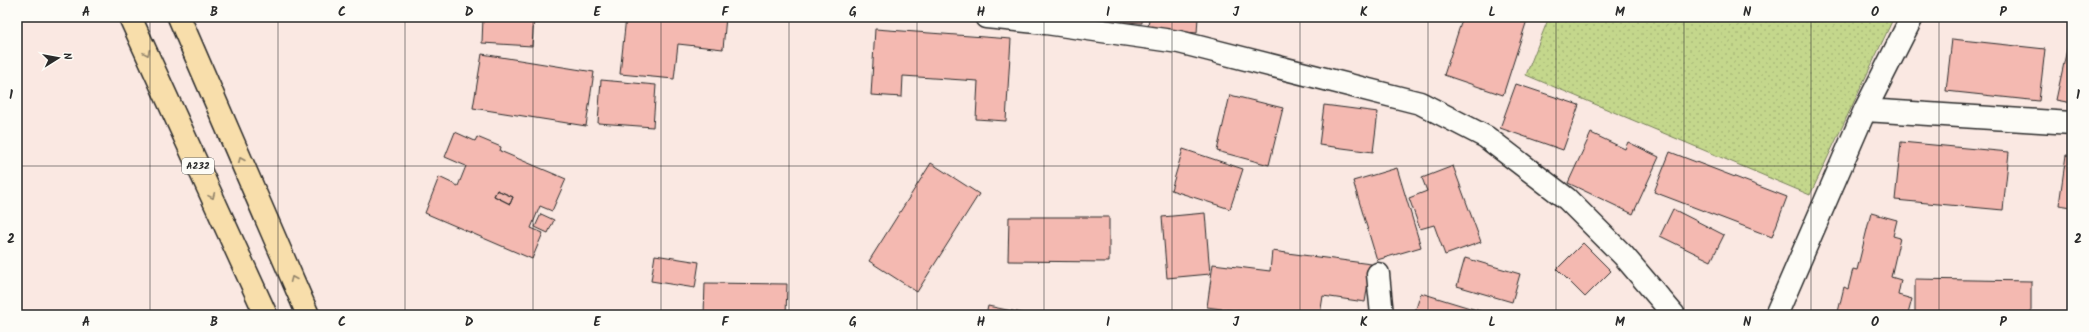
<svg xmlns="http://www.w3.org/2000/svg" width="2089" height="332" viewBox="0 0 2089 332" font-family="Kalam,sans-serif">
<style>
.grass{fill:url(#grass-dots);stroke:#78815c}
.building{fill:#f4b9b1;stroke:#2b2b2b;fill-rule:evenodd}
.lines{fill:none;stroke-linecap:round;stroke-linejoin:round}
.minor-casing{stroke:#2b2b2b;stroke-width:25}
.highway-casing{stroke:#2b2b2b;stroke-width:25}
.minor{stroke:#fdfcf7;stroke-width:22}
.highway{stroke:#f8deab;stroke-width:22}
.oneway{stroke:#92846b}
.grid{fill:none;stroke:#2b2b2b;stroke-width:1;stroke-opacity:0.55}
.labels{text-anchor:middle;dominant-baseline:central;stroke-width:3.5;stroke-linejoin:round;paint-order:stroke}
.shield{fill:#fdfcf7;stroke:#6a6a68;stroke-width:1}
.shield-label{font-size:10px;font-weight:bold;fill:#2b2b2b}
.neatline{fill:none;stroke:#2b2b2b;stroke-width:1.5}
.grid-label{font-size:13px;text-anchor:middle;font-weight:bold;fill:#2b2b2b}
</style>
<defs>
<pattern id="grass-dots" width="8" height="8" patternUnits="userSpaceOnUse"><rect width="8" height="8" fill="#c4d78c"/><path d="M2 2h.1M6 6h.1" fill="none" stroke="#a9b979" stroke-width="1.8" stroke-linecap="round"/></pattern>
</defs>
<rect width="100%" height="100%" fill="#fae8e2"/>
<filter id="ink" filterUnits="userSpaceOnUse"><feTurbulence type="fractalNoise" baseFrequency=".025" numOctaves="2"/><feDisplacementMap in="SourceGraphic" scale="8" xChannelSelector="R" yChannelSelector="G"/><feConvolveMatrix kernelMatrix="1 2 1 2 8 2 1 2 1" color-interpolation-filters="sRGB"/></filter>
<g filter="url(#ink)">
<path class="grass" d="M1549,17H1894L1810,195L1526,75Z"/>
<path class="building" d="M483,17H534L532,46L482,43Z
M626,17H726L723,49L678,44L674,79L620,74Z
M1092,17H1142V23L1092,20Z
M1149,17H1198L1197,33L1148,29Z
M1463,17H1528L1503,95L1444,75Z
M2072,26V103L2056,100Z
M875,29L1011,39L1006,121L976,119L978,81L903,76L902,97L871,95Z
M1952,39L2045,49L2039,101L1946,91Z
M482,54L594,72L586,126L473,108Z
M601,80L656,85L653,127L598,123Z
M1516,84L1579,105L1563,150L1500,128Z
M1230,95L1283,108L1269,165L1217,151Z
M1324,105L1378,112L1373,152L1319,145Z
M455,132L475,141L477,137L501,147L500,151L566,179L552,211L540,206L531,228L543,233L532,259L425,213L439,177L458,186L466,166L445,157ZM497,190L513,197L510,204L494,196Z
M1591,133L1625,149L1628,142L1659,157L1633,214L1568,183Z
M1901,142L2009,152L2003,210L1895,200Z
M1183,149L1243,169L1230,209L1171,190Z
M1670,152L1787,197L1772,237L1654,192Z
M2066,155L2072,156V207L2059,205Z
M931,163L979,194L917,292L869,261Z
M1453,166L1481,242L1445,255L1434,225L1420,229L1409,198L1427,191L1422,178Z
M1397,168L1421,247L1377,260L1353,181Z
M497,190L513,197L510,204L494,196Z
M1673,209L1724,235L1711,261L1660,236Z
M1205,213L1210,274L1167,278L1162,217Z
M1871,213L1897,220L1893,236L1900,238L1891,277L1901,280L1898,295L1912,299L1908,314L1902,313L1901,315H1850L1838,312L1844,287L1848,289L1853,269L1857,270Z
M541,214L554,220L548,233L535,227Z
M1009,217H1109V262L1008,261Z
M1583,243L1611,271L1585,297L1557,269Z
M1272,251L1371,264L1365,302L1323,296L1320,315H1266L1207,307L1213,264L1270,271Z
M655,255L699,262L695,288L651,281Z
M1465,258L1520,274L1512,302L1457,286Z
M1915,279L2031,281V315H1915Z
M705,283L787,284L786,315H704Z
M1421,293L1493,315H1414Z
M988,306L1031,315H986Z"/>
<g class="lines">
<defs>
<path id="minor" d="M986,17L1046,23L1179,42L1420,103L1486,137L1567,199L1623,255L1674,315
M1865,110L2072,123
M1378,274L1382,315
M1776,315L1865,110L1912,17"/>
<path id="highway" d="M130,17L266,315
M179,17L308,315"/>
</defs>
<use href="#minor" class="minor-casing"/>
<use href="#highway" class="highway-casing"/>
<use href="#minor" class="minor"/>
<use href="#highway" class="highway"/>
</g>
<defs><path id="oneway-chevron" d="M-2-3.5L2.5 0L-2 3.5" fill="none" stroke-width="1.6" stroke-linecap="round" stroke-linejoin="round"/></defs>
<g class="oneway">
<use href="#oneway-chevron" transform="translate(147 53) rotate(66)"/>
<use href="#oneway-chevron" transform="translate(241 160) rotate(-113)"/>
<use href="#oneway-chevron" transform="translate(212 196) rotate(66)"/>
<use href="#oneway-chevron" transform="translate(293 279) rotate(-113)"/>
</g>
</g>
<path class="grid" d="M150,17V315M278,17V315M405,17V315M533,17V315M661,17V315M789,17V315M917,17V315M1044,17V315M1172,17V315M1300,17V315M1428,17V315M1556,17V315M1684,17V315M1811,17V315M1939,17V315M17,166H2072"/>
<g class="labels">
<rect class="shield" x="182" y="158" width="32" height="16" rx="3"/>
<g class="shield-label">
<text x="198" y="166">A232</text>
</g>
</g>
<rect width="2089" height="332" fill="none" stroke="#fdfcf7" stroke-width="44"/>
<g transform="translate(58 58) rotate(79)" stroke="#fdfcf7" stroke-width="3" paint-order="stroke">
<path d="M0-3L7 15L0 10L-7 15Z" fill="#2b2b2b"/>
<text y="-6" font-size="11" font-weight="bold" text-anchor="middle" fill="#2b2b2b">N</text>
</g>
<rect x="22" y="22" width="2045" height="288" class="neatline"/>
<g class="grid-label">
<text x="86" y="16">A</text>
<text x="214" y="16">B</text>
<text x="342" y="16">C</text>
<text x="469" y="16">D</text>
<text x="597" y="16">E</text>
<text x="725" y="16">F</text>
<text x="853" y="16">G</text>
<text x="981" y="16">H</text>
<text x="1108" y="16">I</text>
<text x="1236" y="16">J</text>
<text x="1364" y="16">K</text>
<text x="1492" y="16">L</text>
<text x="1620" y="16">M</text>
<text x="1747" y="16">N</text>
<text x="1875" y="16">O</text>
<text x="2003" y="16">P</text>
<text x="11" y="99">1</text>
<text x="2078" y="99">1</text>
<text x="11" y="243">2</text>
<text x="2078" y="243">2</text>
<text x="86" y="326">A</text>
<text x="214" y="326">B</text>
<text x="342" y="326">C</text>
<text x="469" y="326">D</text>
<text x="597" y="326">E</text>
<text x="725" y="326">F</text>
<text x="853" y="326">G</text>
<text x="981" y="326">H</text>
<text x="1108" y="326">I</text>
<text x="1236" y="326">J</text>
<text x="1364" y="326">K</text>
<text x="1492" y="326">L</text>
<text x="1620" y="326">M</text>
<text x="1747" y="326">N</text>
<text x="1875" y="326">O</text>
<text x="2003" y="326">P</text>
</g>
</svg>
